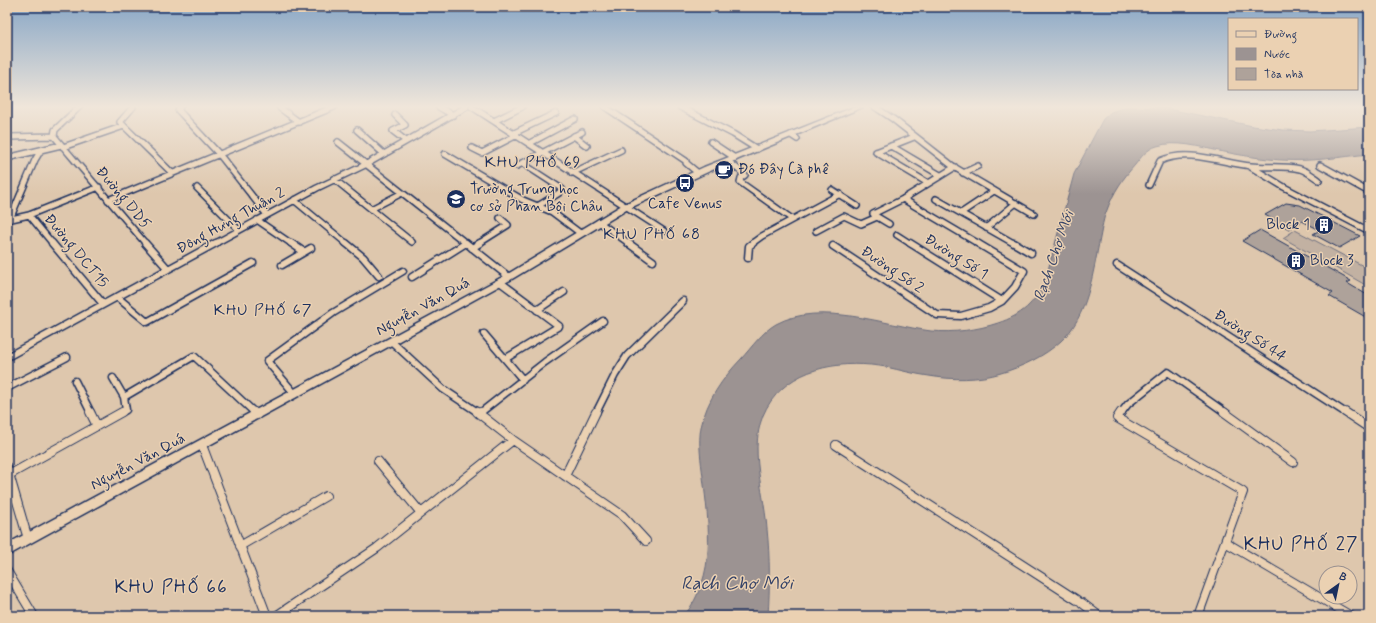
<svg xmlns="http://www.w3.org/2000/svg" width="1376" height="623" font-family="Mynerve,sans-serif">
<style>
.green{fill:#c2b1a2;stroke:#6e7080}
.water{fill:#9c9392;stroke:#686b7d}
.building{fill:#aea29a;stroke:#1b2f5e}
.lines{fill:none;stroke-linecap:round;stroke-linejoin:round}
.minor-far2-casing{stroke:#1b2f5e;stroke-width:8}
.minor-far1-casing{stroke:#1b2f5e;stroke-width:9}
.minor-casing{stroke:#1b2f5e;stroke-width:10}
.secondary-casing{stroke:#1b2f5e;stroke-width:3}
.minor-far2{stroke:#ebd1b2;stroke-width:5}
.minor-far1{stroke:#ebd1b2;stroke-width:6}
.minor{stroke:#ebd1b2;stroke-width:8}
.secondary{fill:#ebd1b2;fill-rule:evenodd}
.labels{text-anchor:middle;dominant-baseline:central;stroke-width:3;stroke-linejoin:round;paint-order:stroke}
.poi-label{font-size:15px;fill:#1b2f5e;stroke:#ebd1b2;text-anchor:start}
.street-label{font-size:15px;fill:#1b2f5e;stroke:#ebd1b2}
.neighbourhood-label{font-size:16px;letter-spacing:1px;fill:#1b2f5e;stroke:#ebd1b2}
.water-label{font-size:16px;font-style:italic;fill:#354368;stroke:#ebd1b2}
.near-neighbourhood-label{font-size:19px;letter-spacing:1px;fill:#1b2f5e;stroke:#ebd1b2}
.near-water-label{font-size:19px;font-style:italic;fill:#354368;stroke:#ebd1b2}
</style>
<rect width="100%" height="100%" fill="#dec7ad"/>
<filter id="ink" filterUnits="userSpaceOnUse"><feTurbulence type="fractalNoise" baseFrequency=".025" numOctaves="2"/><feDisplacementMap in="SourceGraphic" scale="8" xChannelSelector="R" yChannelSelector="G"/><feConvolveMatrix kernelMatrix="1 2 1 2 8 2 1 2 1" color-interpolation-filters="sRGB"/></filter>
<g filter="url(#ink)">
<path class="green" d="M1295,230l74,39v18l-86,-49z"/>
<path class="water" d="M1126,107l37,1 90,18 30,4 27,1 59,-4v27c-29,3 -58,8 -87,6 -21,-1 -42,-5 -63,-9 -19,-4 -43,-11 -62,-5 -10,3 -16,11 -22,19 -12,13 -22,28 -28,45 -4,8 -5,19 -7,28 -7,34 -12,79 -39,103 -16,15 -39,26 -60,32 -22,7 -49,7 -72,3 -15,-2 -29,-6 -43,-9 -40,-7 -89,-2 -115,34 -27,38 -7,85 -4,128 3,29 3,58 1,87h-84c33,-41 25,-91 19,-139 -2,-16 -5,-34 -2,-50 6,-27 21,-48 40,-68 11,-12 21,-27 35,-35 44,-24 108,1 155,7 23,2 46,-1 67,-8 24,-8 36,-19 47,-42l29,-107 29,-55 8,-7z"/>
<path class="building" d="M1286,203l14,2 60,31 -21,12 -26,-14 7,-4 -18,-9 -13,8 -24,-14z
M1260,230l91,51 -4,2 22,13v23l-40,-23 4,-3 -91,-52z"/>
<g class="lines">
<g class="minor-far2-casing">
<path id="minor-far2" d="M79,107l-24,23 -1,6 92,108
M133,107l-13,15 52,51
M180,107l-2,3 41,44 48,61
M439,107l14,8
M472,107l192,124
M605,107l81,54v2l12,10
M680,107l53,27 24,15
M875,107l18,12 61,48 80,47
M280,108l19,14
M395,115l10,10 -12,6 13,10
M494,121l28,-14
M357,130l27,24
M514,133l42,-20
M791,135l6,4
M574,136l13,10
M10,137l44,-1
M338,142l129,102
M711,142l24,16
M530,143l45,-24
M891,146l49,29
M63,147l61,-21
M472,148l10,5 35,-18
M876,152l52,31
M876,152l38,-15
M445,154l78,46 29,12 28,21
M7,158l54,-13
M728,161l17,14 -4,3 -1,4 52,37
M522,163l40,26 -3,4 -21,13
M1320,165l49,27
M517,166l65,-34
M1251,167l33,20 85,44
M572,173l49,-23
M963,173l15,-7
M334,179l78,63
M1149,185l11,-24c28,-13 62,2 91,5 16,2 33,-1 49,3 7,2 13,7 19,11
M197,188l42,42
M832,190l25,16
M903,199l76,45
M936,199l79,45
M108,200l226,-93
M294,200l53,44
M371,209l31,-16
M961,213l33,-22
M873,214l30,-15 52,-32
M29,215l24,29
M874,215l15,9
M10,219l25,-59 6,-10
M7,220l22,-5 70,-28
M257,220l35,24
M599,222l31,22
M986,228l30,-25
M816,231l28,-15 17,8 16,-7
M897,235l14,9
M214,244l103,-56 48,-23 101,-58
M464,244l2,-1
M478,244l30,-19 -8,-7
M751,244l11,-8 78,-42"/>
</g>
<g class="minor-far1-casing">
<path id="minor-far1" d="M52,243l51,61
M145,243l23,26
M291,243l13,9
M346,243l17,14 16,19
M466,243l43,34
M628,243l25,18
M910,243l92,58
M1014,243l17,10
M833,246l104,69 24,1 28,-8 13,-7 13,-14 9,-16 -47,-28
M472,248l8,-5
M748,258l1,-12 4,-3
M282,265l29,-17
M1117,265l229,148
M412,277l54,-34
M500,282l59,44 -54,33
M117,297l30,25 106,-59
M537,310l27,-18
M484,334l39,46
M391,341l52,48 36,24
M7,357l209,-114
M113,378l11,19
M75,381l16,32
M7,388l60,-31
M295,394l-28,-33 66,-48 70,-42
M120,413l6,-3 -2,-13 70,-41 61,57
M480,413l65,-51 58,-41
M596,413l19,-38 12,-19 56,-55
M1121,413l7,-9 40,-32 58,41"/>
</g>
<g class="minor-casing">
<path id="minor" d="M90,412l7,14
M254,412l3,3
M477,412l36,28 109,75 24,26
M1121,412l-4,6 126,74 -45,124
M1224,412l69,50
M1345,412l24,16
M479,414l2,-2
M202,445l65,171
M836,445l241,155
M378,461l43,52
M7,467l21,72
M9,475l113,-63
M565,476l31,-64
M1225,542l126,74
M240,546l86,-50
M7,571l27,45
M1082,603l17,13
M276,616l101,-68 136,-108"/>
</g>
<g class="secondary-casing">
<path id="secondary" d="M854,107h9l-153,64 -82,38 -116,70 -505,277v-12l499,-269 116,-70 82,-38z"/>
</g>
<use href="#minor-far2" class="minor-far2"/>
<use href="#minor-far1" class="minor-far1"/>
<use href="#minor" class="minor"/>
<use href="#secondary" class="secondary"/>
</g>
</g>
<linearGradient id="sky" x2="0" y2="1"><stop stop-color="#89a7c6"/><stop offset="0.55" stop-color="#f0e6da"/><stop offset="1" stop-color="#f0e6da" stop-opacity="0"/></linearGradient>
<rect width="1376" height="194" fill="url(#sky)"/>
<defs>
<g id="cafe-disc" transform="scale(1)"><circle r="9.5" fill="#1b2f5e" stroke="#ebd1b2"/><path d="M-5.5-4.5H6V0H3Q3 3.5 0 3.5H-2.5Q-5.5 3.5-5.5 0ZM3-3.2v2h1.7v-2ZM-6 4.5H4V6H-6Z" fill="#fff"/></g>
<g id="bus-disc" transform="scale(1)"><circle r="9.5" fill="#1b2f5e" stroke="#ebd1b2"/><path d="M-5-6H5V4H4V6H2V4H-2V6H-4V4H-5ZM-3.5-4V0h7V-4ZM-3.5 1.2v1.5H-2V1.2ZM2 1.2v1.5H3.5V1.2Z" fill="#fff"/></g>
<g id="school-disc" transform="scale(1)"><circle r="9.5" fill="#1b2f5e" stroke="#ebd1b2"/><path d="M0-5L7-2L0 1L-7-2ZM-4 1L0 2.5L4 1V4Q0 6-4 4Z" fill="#fff"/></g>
<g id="building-disc" transform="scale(1)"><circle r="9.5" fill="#1b2f5e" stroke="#ebd1b2"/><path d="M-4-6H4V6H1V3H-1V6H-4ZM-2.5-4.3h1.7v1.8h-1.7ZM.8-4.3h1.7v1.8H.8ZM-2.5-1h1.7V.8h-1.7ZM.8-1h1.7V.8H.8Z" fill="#fff"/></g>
</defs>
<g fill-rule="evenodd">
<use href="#cafe-disc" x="724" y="170"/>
<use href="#bus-disc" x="685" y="183"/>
<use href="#school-disc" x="456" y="199"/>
<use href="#building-disc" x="1324" y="225"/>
<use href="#building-disc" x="1296" y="261"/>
</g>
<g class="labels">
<g class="poi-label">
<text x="738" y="170">Đó Đây Cà phê</text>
<text x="470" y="190">Trường Trung học<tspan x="470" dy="17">cơ sở Phan Bội Châu</tspan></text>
<text x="685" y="204" text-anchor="middle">Cafe Venus</text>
<text x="1310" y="225" text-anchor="end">Block 1</text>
<text x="1310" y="261">Block 3</text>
</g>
<g class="street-label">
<text transform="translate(123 198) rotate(50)">Đường DD5</text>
<text transform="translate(231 221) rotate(-29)">Đông Hưng Thuận 2</text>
<text transform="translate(76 251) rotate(50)">Đường DCT15</text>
<text transform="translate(956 257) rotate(32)">Đường Số 1</text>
<text transform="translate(892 270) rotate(34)">Đường Số 2</text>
<text transform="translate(423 307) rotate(-29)">Nguyễn Văn Quá</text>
<text transform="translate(1250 336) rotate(33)">Đường Số 44</text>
<text transform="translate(138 462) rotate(-28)">Nguyễn Văn Quá</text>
</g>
<g class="neighbourhood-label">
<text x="533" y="162">KHU PHỐ 69</text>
<text x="652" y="234">KHU PHỐ 68</text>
<text x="263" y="310">KHU PHỐ 67</text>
</g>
<g class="water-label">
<text transform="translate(1054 256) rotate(-71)">Rạch Chợ Mới</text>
</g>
<g class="near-neighbourhood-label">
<text x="1301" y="544">KHU PHỐ 27</text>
<text x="171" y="587">KHU PHỐ 66</text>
</g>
<g class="near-water-label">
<text x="737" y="583">Rạch Chợ Mới</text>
</g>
</g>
<rect width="1376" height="623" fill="none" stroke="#ebd1b2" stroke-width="24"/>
<rect x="12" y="12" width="1352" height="599" fill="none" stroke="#1b2f5e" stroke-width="1.5" filter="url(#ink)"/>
<rect x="1228" y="18" width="130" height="72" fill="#ebd1b2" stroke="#989090"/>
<rect x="1236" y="31" width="20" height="6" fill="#ebd1b2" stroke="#989090"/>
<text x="1264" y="38" font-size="12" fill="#1b2f5e">Đường</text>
<rect x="1236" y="48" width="20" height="12" fill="#9c9392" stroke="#989090"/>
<text x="1264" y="58" font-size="12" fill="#1b2f5e">Nước</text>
<rect x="1236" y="68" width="20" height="12" fill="#aea29a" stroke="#989090"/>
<text x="1264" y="78" font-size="12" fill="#1b2f5e">Tòa nhà</text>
<g transform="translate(1338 585) rotate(33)"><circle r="19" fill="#ebd1b2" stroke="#989090"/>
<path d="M0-3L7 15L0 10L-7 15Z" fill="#1b2f5e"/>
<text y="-6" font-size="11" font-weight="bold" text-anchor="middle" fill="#1b2f5e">B</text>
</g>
</svg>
